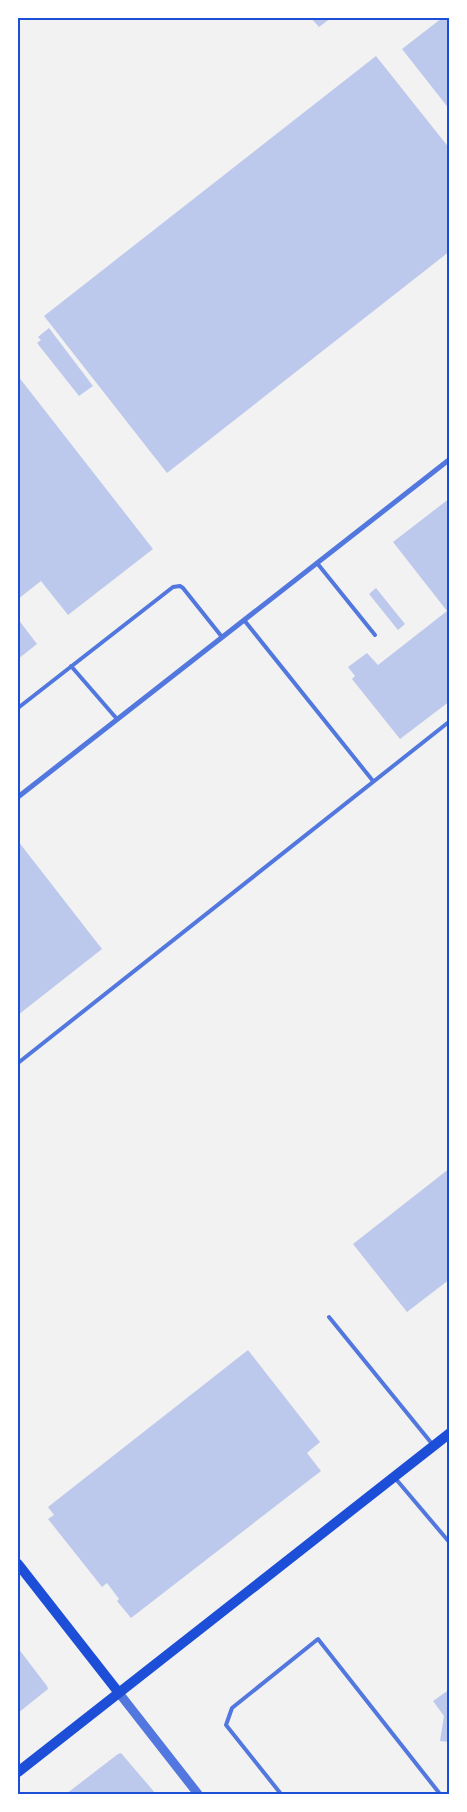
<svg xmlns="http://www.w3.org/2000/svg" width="467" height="1812" font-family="'Public Sans',sans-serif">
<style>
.building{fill:#bdc9ec}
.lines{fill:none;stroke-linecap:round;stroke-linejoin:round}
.service{stroke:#5277de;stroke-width:4}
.minor{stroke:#5277de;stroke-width:5}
.tertiary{stroke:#5277de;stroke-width:9}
.secondary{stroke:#1d4ed8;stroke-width:10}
.neatline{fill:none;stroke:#1d4ed8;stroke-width:2}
</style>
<rect width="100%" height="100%" fill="#f2f2f2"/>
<path class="building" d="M311,18h20l-12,9z
M442,18h8v92l-48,-61z
M376,56l74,93v102l-283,222 -123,-157z
M49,328l44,58 -14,10 -42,-53 4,-3 -3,-3z
M18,376l135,173 -85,66 -27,-34 -23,18z
M450,498v203l-50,38 -48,-60 3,-3 -7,-9 19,-14 11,12 69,-54 -54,-69z
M376,588l29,36 -7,6 -29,-36z
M18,619l19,25 -19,15z
M18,841l84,108 -84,66z
M450,1168v111l-43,33 -54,-68z
M248,1350l72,92 -13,11 14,18 -190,147 -14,-17 2,-2 -12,-16 -5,4 -54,-68 6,-4 -6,-8z
M18,1648l29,38 1,3 -30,24z
M450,1689v53l-10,-1 4,-25 -11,-15z
M121,1753l35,41h-90l52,-40z"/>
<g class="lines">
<path class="service" d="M317,563l58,72
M244,620l129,161
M71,666l46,53
M18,708l155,-121 7,-1 3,2 39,49
M18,1063l432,-342
M329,1317l104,128
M395,1478l55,65
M281,1794l-55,-69 6,-17 86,-69 122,155"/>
<path class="minor" d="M18,797l432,-338"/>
<path class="tertiary" d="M119,1693l79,101"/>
<path class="secondary" d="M18,1564l101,129
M18,1772l432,-339"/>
</g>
<rect width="467" height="1812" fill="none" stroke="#ffffff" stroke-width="38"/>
<rect x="19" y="19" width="429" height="1774" class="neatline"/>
</svg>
